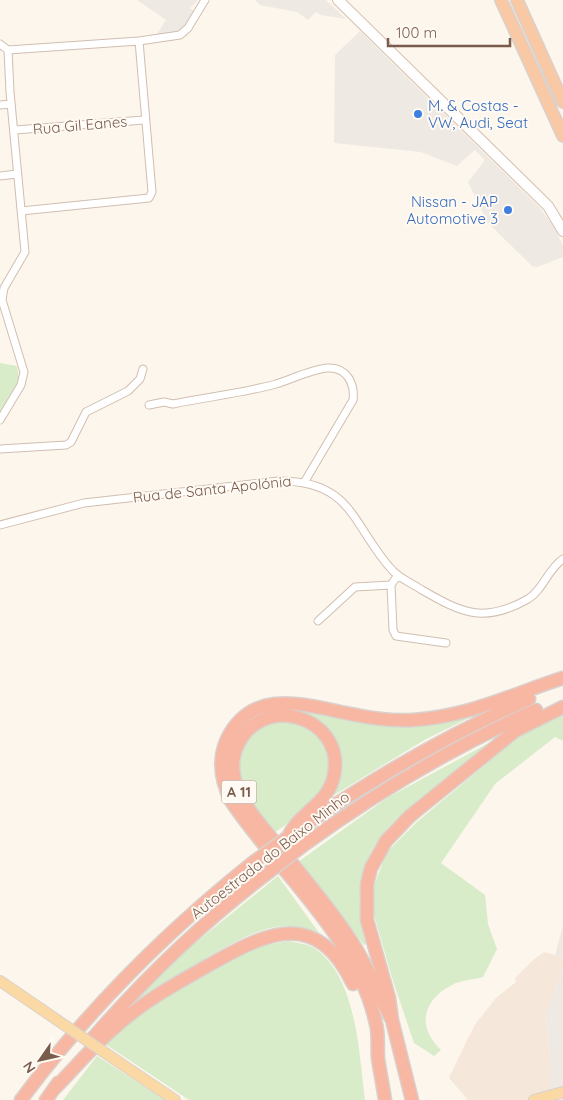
<svg xmlns="http://www.w3.org/2000/svg" width="563" height="1100" font-family="Quicksand,sans-serif">
<style>
.residential{fill:#f5e8da}
.industrial{fill:#efe9e4}
.green{fill:#d8ecc9}
.lines{fill:none;stroke-linecap:round;stroke-linejoin:round}
.minor-casing{stroke:#d1beb0;stroke-width:9}
.secondary-casing{stroke:#d6c0b0;stroke-width:12}
.primary-casing{stroke:#dad1cd;stroke-width:12}
.trunk-casing{stroke:#dad1cd;stroke-width:14}
.motorway-casing{stroke:#dad1cd;stroke-width:15}
.minor{stroke:#fff;stroke-width:7}
.secondary{stroke:#fff;stroke-width:10}
.primary{stroke:#fbd9a5;stroke-width:10}
.trunk{stroke:#f9c8a4;stroke-width:11}
.motorway{stroke:#f7b7a3;stroke-width:12}
.primary-bridge-casing{stroke:#dad1cd;stroke-width:12;stroke-linecap:butt}
.motorway-bridge-casing{stroke:#dad1cd;stroke-width:15;stroke-linecap:butt}
.primary-bridge{stroke:#fbd9a5;stroke-width:10}
.motorway-bridge{stroke:#f7b7a3;stroke-width:12}
.shop-dot{fill:#3f7fe0;stroke:#fffaf3;stroke-width:2}
.labels{text-anchor:middle;dominant-baseline:central;stroke-width:4;stroke-linejoin:round;paint-order:stroke}
.shield{fill:#fffaf3;stroke:#a28b7f;stroke-width:1}
.shield-label{font-size:14px;font-weight:bold;fill:#7a5c4d}
.shop-label{font-size:15px;fill:#366cbe;stroke:#fffaf3;text-anchor:start}
.street-label{font-size:15px;fill:#7a5c4d;stroke:#fffaf3}
</style>
<rect width="100%" height="100%" fill="#fdf6ec"/>
<path class="residential" d="M544,952l19,5v12l-17,46 5,55 -1,30h-82l-19,-22 18,-38 9,-17 20,-25 20,-16 -1,-4 17,-17z"/>
<path class="industrial" d="M137,0h61l-8,8 4,3 -11,16 -7,5 -19,2 9,-14z
M255,0h71l20,19 -25,-4 -5,-3 -8,8 -11,-8 -37,-7z
M360,31l179,176 15,20 9,19v11l-26,10 -5,-1 -44,-43 -20,-41 17,-22 -10,-10 -18,16 -36,-14 -87,-9 1,-88z
M563,925v32l-8,-2z
M563,969v131h-15l3,-30 -5,-55z"/>
<path class="green" d="M0,363l17,3 2,14 -19,31z
M292,709l29,4 150,4 -45,22 -92,56 7,-22 -3,-21 -47,-40z
M563,714v27l-8,-4 -60,47 -54,79 44,32 3,29 9,25 -14,28c-10,3 -22,3 -31,8 -29,15 -36,41 -11,65l-7,6 -20,-13 -21,-62 -19,-66 -1,-27 14,-36 30,-30 107,-90z
M277,720c9,1 23,1 30,6 21,12 30,44 16,64 -12,17 -32,31 -49,43 -18,-25 -52,-61 -28,-92 3,-4 6,-9 10,-12 6,-4 14,-6 21,-9z
M496,739c-16,13 -31,27 -47,40 -13,10 -27,18 -40,29 -47,39 -58,77 -43,136l-2,1 -66,-83 89,-64z
M278,876l44,61c-11,-5 -23,-10 -36,-11 -44,0 -112,58 -152,76l-1,-2 51,-48z
M289,941c7,2 19,3 25,7 43,28 45,106 51,152h-176l-84,-56 34,-29 42,-27 74,-41z
M97,1056l68,44h-102z"/>
<g class="lines">
<g class="minor-casing">
<path id="minor" d="M0,44l8,6
M8,50l131,-9 41,-6 8,-7 17,-28
M0,105l11,-1
M15,130l129,-10
M0,176l17,-2
M21,211l128,-13 3,-6 -13,-151
M149,405l15,-3 9,2c34,-7 70,-11 103,-20 16,-5 36,-15 52,-16 19,-1 27,16 25,32l-48,81
M0,420l21,-35 3,-13 -22,-72 2,-12 21,-36 -15,-160 -2,-42
M0,449l66,-4 5,-3 15,-30 42,-21 12,-12 3,-10
M0,525l84,-22 194,-22c76,-1 74,46 115,90 8,8 20,13 29,19 40,23 62,34 106,9 15,-9 20,-30 35,-40
M398,575l-7,10 2,45 3,6 50,7
M318,621l37,-34 36,-2"/>
</g>
<g class="secondary-casing">
<path id="secondary" d="M338,0l210,206 15,25"/>
</g>
<g class="primary-casing">
<path id="primary" d="M0,981l41,28
M120,1063l55,37
M534,1100l29,-8"/>
</g>
<g class="trunk-casing">
<path id="trunk" d="M501,0l62,136
M517,0l46,102"/>
</g>
<g class="motorway-casing">
<path id="motorway" d="M309,822c70,-47 142,-89 220,-123
M288,837c11,-25 41,-33 46,-62 12,-59 -75,-85 -98,-26 -5,12 -3,26 1,38 7,19 23,37 36,53 26,32 54,64 77,99 17,25 27,54 42,81
M301,847c74,-54 152,-100 235,-137
M93,1038c51,-59 107,-113 168,-160
M54,1089c20,-20 38,-42 59,-60 29,-27 64,-46 98,-65 58,-33 106,-55 142,20
M21,1100c66,-89 144,-167 230,-236
M46,1100l12,-17
M385,1100c-2,-14 -5,-28 -7,-42 -1,-11 1,-23 -2,-34 -19,-89 -97,-151 -145,-223 -10,-20 -13,-42 -4,-62 27,-55 84,-32 129,-24 19,4 38,6 57,5 54,-3 100,-26 150,-42
M412,1100l-20,-80 -3,-22 -22,-78v-36l4,-16 15,-27 24,-25 105,-85 48,-24"/>
</g>
<use href="#minor" class="minor"/>
<use href="#secondary" class="secondary"/>
<use href="#primary" class="primary"/>
<use href="#trunk" class="trunk"/>
<use href="#motorway" class="motorway"/>
<g class="primary-bridge-casing">
<path id="primary-bridge" d="M41,1009l79,54"/>
</g>
<g class="motorway-bridge-casing">
<path id="motorway-bridge" d="M251,864l37,-27
M261,878l40,-31"/>
</g>
<use href="#primary-bridge" class="primary-bridge"/>
<use href="#motorway-bridge" class="motorway-bridge"/>
</g>
<g class="shop-dot">
<circle cx="418" cy="114" r="5"/>
<circle cx="508" cy="210" r="5"/>
</g>
<g class="labels">
<rect class="shield" x="221.5" y="780.5" width="35" height="23" rx="4"/>
<g class="shield-label">
<text x="239" y="792">A 11</text>
</g>
<g class="shop-label">
<text x="428" y="105">M. &amp; Costas -<tspan x="428" dy="17">VW, Audi, Seat</tspan></text>
<text x="498" y="201" text-anchor="end">Nissan - JAP<tspan x="498" dy="17">Automotive 3</tspan></text>
</g>
<g class="street-label">
<text transform="translate(80 125) rotate(-5)">Rua Gil Eanes</text>
<text transform="translate(212 489) rotate(-6)">Rua de Santa Apolónia</text>
<text transform="translate(270 855) rotate(-38)">Autoestrada do Baixo Minho</text>
</g>
</g>
<g transform="translate(40 1060) rotate(236)" stroke="#fffaf3" stroke-width="4" paint-order="stroke">
<path d="M0-4L9 19L0 12L-9 19Z" fill="#7a5c4d"/>
<text y="-8" font-size="14" font-weight="bold" text-anchor="middle" fill="#7a5c4d">N</text>
</g>
<path d="M388 38v8h122v-8" fill="none" stroke="#7a5c4d" stroke-width="2.5"/>
<text x="396" y="38" font-size="15" fill="#7a5c4d" stroke="#fffaf3" stroke-width="4" paint-order="stroke">100 m</text>
</svg>
